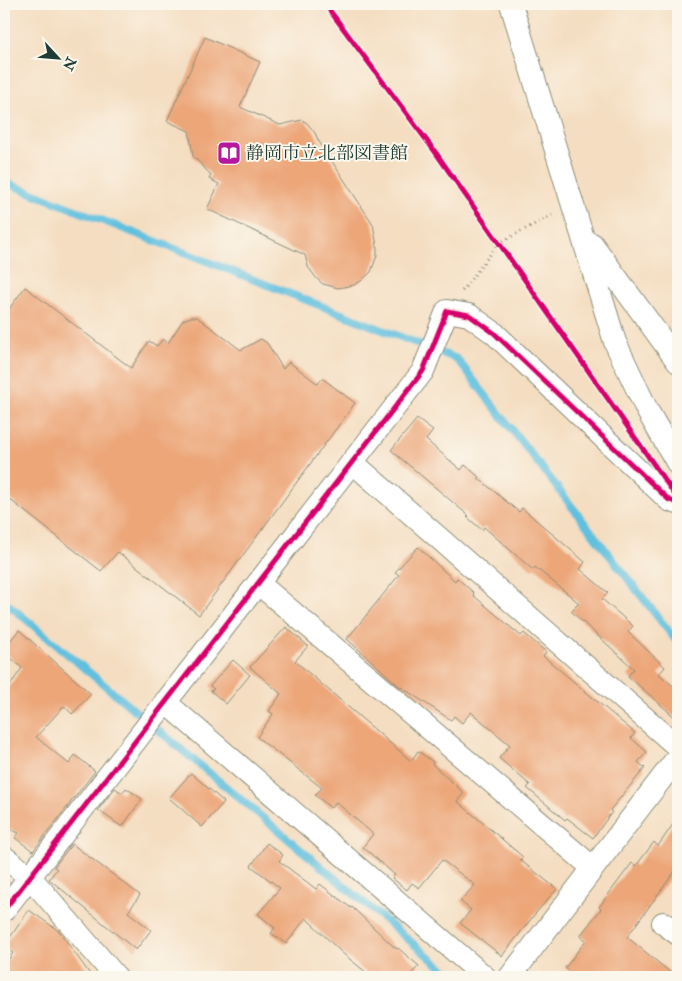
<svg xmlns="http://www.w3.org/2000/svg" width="682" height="981" font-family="'IM FELL Double Pica','Noto Serif JP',serif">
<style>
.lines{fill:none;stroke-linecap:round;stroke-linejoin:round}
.stream{stroke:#60c0de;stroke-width:8}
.building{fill:#eca678}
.street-casing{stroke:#8a8d7a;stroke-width:24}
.path{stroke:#8a8d7a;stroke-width:3;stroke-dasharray:1 4;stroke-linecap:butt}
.street{stroke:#fff;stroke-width:22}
.cycleway-casing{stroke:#fbf7ec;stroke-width:8}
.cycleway{stroke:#d6006c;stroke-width:5}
.labels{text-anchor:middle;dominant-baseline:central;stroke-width:4;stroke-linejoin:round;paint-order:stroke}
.poi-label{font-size:18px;fill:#1f3d34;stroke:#fbf7ec;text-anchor:start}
</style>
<rect width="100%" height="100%" fill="#fbf7ec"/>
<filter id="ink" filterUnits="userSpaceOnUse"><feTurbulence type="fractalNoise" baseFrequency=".02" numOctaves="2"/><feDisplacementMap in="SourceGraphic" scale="10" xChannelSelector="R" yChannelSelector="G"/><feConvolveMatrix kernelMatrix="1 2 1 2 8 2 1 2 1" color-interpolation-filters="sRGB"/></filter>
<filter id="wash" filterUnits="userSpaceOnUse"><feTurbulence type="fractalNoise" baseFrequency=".0096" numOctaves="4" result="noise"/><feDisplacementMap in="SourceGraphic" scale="20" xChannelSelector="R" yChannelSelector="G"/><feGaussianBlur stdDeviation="1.12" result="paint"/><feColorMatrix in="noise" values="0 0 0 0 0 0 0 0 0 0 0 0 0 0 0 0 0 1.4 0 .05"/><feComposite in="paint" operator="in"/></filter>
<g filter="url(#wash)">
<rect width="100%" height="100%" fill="#f4ddc0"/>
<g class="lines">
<path class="stream" d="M4,182l453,177 221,284
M4,601c149,126 299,251 449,376"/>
</g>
<g id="blocks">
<path class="building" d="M205,37l55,25 -20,45 40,18 22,-5 5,3 8,10 3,7 55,84 4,22v9l-6,17 -10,9 -7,4 -16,3 -15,-4 -6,-5 -9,-12 -3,-12 -98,-46 12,-25 -10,-5 2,-4 -18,-19 -4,-25 -22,-10z
M25,287l106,81 18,-27 8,5 6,-7 5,4 15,-23 8,-3h6l44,33 20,-11 6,4 16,26 6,-7 29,22 4,-6 33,25 -156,212 -81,-63 -17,19 -97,-76v-179z
M417,419l16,12 -7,9 35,30 4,-5 14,12 -1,1 41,34 3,-4 63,54 -5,7 28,24 -6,6 31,27 -5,6 37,35 -6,7 19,16v30l-50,-44 6,-7 -63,-58 8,-8 -44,-36 -2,3 -49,-43 -2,3 -15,-13 2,-1 -78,-66z
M418,547l37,34 2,-3 17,15 -1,2 48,41 3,-3 22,19 -3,4 92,77 -4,5 16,14 -9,10 7,6 -35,42 2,2 -19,26 -26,-20 -2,2 -38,-32 3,-3 -31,-27 11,-13 -39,-33 -9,11 -8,-7 -3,4 -53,-35 -51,-46 52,-64 -4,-3z
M286,627l22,19 -13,15 116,100 7,-10 15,11 -1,2 32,29 -7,8 66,56 -3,3 37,29 -22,25 -33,42 -42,-33 11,-13 -11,-9 15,-16 -33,-25 -23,28 -7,-5 -5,7 -15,-12 3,-3 -32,-28 10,-13 -37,-32 -5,6 -16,-13 7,-7 -65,-51 16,-23 -4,-3 12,-17 -31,-27z
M19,630l72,64 -19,20 -8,-8 -28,31 33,27 6,-9 20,16 -62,80 -18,-13 4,-5 -15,-6v-133l18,-26 -18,-16v-4z
M233,660l17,15 -24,29 -15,-13 3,-2 -4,-3z
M191,773l33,29 -22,25 -33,-29z
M115,788l7,5 4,-5 16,11 -20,28 -24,-17z
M678,817v50l-51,70 49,40h-99l-12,-9 21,-28 -6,-4 21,-27 -2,-2 33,-44 4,3 18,-24 4,4z
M267,843l16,12 -4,6 37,28 4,-5 31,24 1,-1 41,39 4,3 1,-1 21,18 -11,11h-36l-31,-25 -35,-34 -20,26 -15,-11 4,-5 -17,-14 22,-26 -29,-22z
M72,844l68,51 -12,17 23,18 -15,20 -87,-71 8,-10 -3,-2z
M29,910l30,21 33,46h-88v-11l9,-13 -9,-7z"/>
</g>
</g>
<g filter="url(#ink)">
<use href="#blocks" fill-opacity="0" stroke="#8a8d7a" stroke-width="1"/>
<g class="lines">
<g class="street-casing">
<path id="street" d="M511,4l104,338 32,68 31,54
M592,244l86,118
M352,462l326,285
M258,583l335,285
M165,702l320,275
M4,857l26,20 86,100
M4,910l419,-539 24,-60 22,4 25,18 175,167 9,3
M663,923l15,11
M510,977l168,-220"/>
</g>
<path class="path" d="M462,291l37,-48 53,-28"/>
<use href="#street" class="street"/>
<g class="cycleway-casing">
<path id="cycleway" d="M325,4l111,149 242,346
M4,910l419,-539 24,-60 22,4 25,18 175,167 9,3"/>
</g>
<use href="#cycleway" class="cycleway"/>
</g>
</g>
<defs>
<g id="library-square" transform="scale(1.25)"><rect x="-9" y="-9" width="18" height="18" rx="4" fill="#b5179e" stroke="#fbf7ec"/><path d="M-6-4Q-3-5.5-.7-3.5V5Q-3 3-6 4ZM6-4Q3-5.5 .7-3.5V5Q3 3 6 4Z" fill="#fff"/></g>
</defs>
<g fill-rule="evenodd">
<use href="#library-square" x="229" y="153"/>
</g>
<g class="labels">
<g class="poi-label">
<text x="246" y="153">静岡市立北部図書館</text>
</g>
</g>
<rect width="682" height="981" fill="none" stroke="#fbf7ec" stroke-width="20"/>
<g transform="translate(58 58) rotate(116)" stroke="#fbf7ec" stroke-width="4" paint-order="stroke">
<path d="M0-4L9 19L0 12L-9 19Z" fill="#1f3d34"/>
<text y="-8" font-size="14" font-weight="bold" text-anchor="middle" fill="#1f3d34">N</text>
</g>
</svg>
